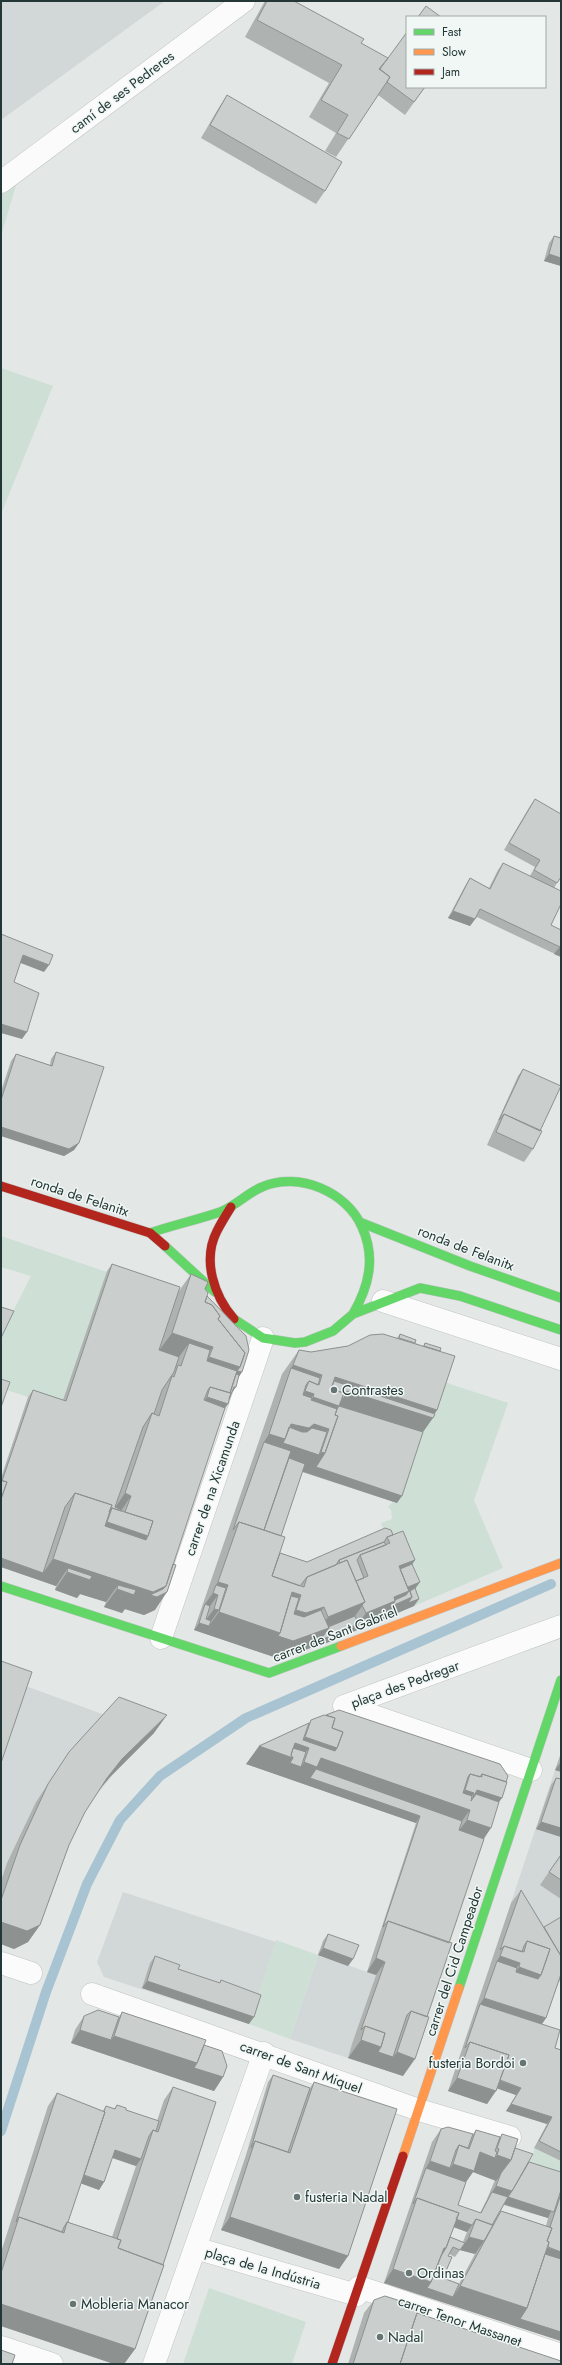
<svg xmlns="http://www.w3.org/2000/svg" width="562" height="2365" font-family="Jost,sans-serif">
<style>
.built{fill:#d1d8d7}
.green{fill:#cedfd6}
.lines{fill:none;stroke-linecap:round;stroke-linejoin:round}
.stream{stroke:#a8c3d1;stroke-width:10}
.street-casing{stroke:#c0c4c3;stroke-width:23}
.fast-casing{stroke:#bfc5c4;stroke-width:10}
.slow-casing{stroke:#bfc5c4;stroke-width:10}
.jam-casing{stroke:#bfc5c4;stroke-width:10}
.street{stroke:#fbfbfb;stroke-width:22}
.fast{stroke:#63d668;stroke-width:9}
.slow{stroke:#ff974d;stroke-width:9}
.jam{stroke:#b3261e;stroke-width:9}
.wall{fill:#aeb2b1;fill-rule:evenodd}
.shaded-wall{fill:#8d9190;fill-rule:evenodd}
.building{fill:#cacfce;stroke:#8d9190}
.poi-dot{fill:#667574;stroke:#f1f7f5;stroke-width:1.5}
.labels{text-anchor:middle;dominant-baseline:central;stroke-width:3;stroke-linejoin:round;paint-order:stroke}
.street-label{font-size:14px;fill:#233836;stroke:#f1f7f5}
.poi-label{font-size:14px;fill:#233836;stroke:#f1f7f5;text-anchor:start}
</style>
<rect width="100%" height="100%" fill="#e3e7e6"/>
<path class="built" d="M1,1h164l-164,119z
M23,1685l131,48 -29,27 -40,49 -46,99 -11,34 -14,7 -13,-5v-195z
M555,1770l6,2v212l-50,-81z
M123,1892l153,50 -27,82 -145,-47 -7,-15z
M318,1955l58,20 -28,83 -58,-19z"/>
<path class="green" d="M18,178l-17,58v-45z
M1,368l52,18 -52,128z
M1,1236l106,36 -46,136 -60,-20v-53l30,-59 -30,-9z
M438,1380l70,23 -34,97 29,68 -89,38 -33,-83 11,-4 -1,-9 -3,-3 5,-5 4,1z
M276,1940l42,15 -28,84 -41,-15z
M534,2148l27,13v20l-34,-18 6,-6z
M209,2288l97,34 -14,42h-109z"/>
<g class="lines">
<path class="stream" d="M1,2131l45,-139 41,-108 33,-64 40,-44 86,-58 305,-134"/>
<g class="street-casing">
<path id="street" d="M1,182l243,-181
M383,1301l178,58
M161,1638l102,-300
M531,1770l-187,-64 217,-80
M1,1963l30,10
M92,1994l327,116 91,27
M195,2248l162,47
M359,2287l202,68
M1,2347l51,17
M154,2364l110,-311"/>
</g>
<g class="fast-casing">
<path id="fast" d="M362,1223l108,43 91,32
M150,1233c23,-8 47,-13 70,-21 16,-6 27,-19 42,-25 37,-16 85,5 100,40 14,31 7,59 -9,87
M165,1246l50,46
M234,1319l29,19 32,5 10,-1 28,-11 20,-17 67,-26 40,8 101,34
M1,1586l268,87 72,-27
M459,1988l102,-308"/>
</g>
<g class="slow-casing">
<path id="slow" d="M341,1646l220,-83
M403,2156l56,-168"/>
</g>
<g class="jam-casing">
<path id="jam" d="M1,1186l149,47 15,13
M231,1207c-5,8 -10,16 -14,24 -15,29 -3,65 17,88
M332,2364l71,-208"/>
</g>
<use href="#street" class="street"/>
<use href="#fast" class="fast"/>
<use href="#slow" class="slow"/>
<use href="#jam" class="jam"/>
</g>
<path class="wall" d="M265,1h29l67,42 46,44h18l-20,28 -27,-20 -42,62 -11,-6 11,-18 -27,-16 20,-34 -84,-46 16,-29z
M227,95l98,96 -9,13 -115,-66 17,-29z
M554,236l7,2v28l-17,-5 5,-18z
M535,799l22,84 -3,5 -3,37 10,5v27l-7,-3h1l-78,-37 -7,9 -22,-8 17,-32 5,-8 19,10 9,-18 5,-7 27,13 5,-9 -31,-17 26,-44z
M56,1052l23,91 -5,7 -10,6 -63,-20v-45l10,-30 5,-7 34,11 1,-6z
M523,1069l17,62 -7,18 -9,13 -37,-17 31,-69z
M112,1264l67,27 12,-17 14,15 2,7 35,76 -4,6 -9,22 -4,8 -70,202 -11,5 -19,-6 -3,4 -18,-6 2,-5 -26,-8 -3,4 -22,-8 1,-4 -55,-19v-89l27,-81 5,-7 30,10 44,-129z
M400,1334l15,9 8,3 2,-3 15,8 -3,59 -14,22 -26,71 -95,-31 -21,64 -1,17 27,9 86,-27 22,25 -3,4 3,24 -1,18 -97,41 -1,-1 -36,13 -86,-29 88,-256 17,-24 12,2 86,-14z
M311,1720l189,44 -1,38 -15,37 -81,237 -55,-18 4,-14 24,-69 -9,-3 49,-149 -170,-59 63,-41z
M154,1733l-44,44 -11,13 -14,22 -16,33 -29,80 -12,17 -14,7 -13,-5v-63l6,-18 29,-61 33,-50z
M561,1753v19l-6,-2z
M556,1778l5,59 -25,-8 15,-44z
M561,1854v45l-21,-14z
M521,1890l23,37 17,-10v66l-2,-3 -13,38 -4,6 13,24 6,2v111l-27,-13 13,-24 -41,-13 10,-16 -19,-7 -10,16 -39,-13 63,-188z
M328,1934l25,25 -5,7 -30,-11 5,-14z
M155,1956l23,13 41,14 2,-3 28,44 -107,-36 8,-25z
M122,2012l82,33 19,32 -9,14 -143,-48 4,-13 9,-14 35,1z
M273,2075l37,13 4,-6 34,174 -9,13 -118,-39 25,-75 22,-73z
M173,2087l-38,262 -11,15h-10l-113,-38v-74l47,-146 9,-13 46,18 3,-5 8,3 3,-4 9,5 31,11 7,-21zM112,2158l24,8 -24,71 -44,-15 13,-39 18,7 5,-8z
M441,2129l32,5 3,-4 24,7 2,-3 27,28 32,10v169l-113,-37 -64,-21 48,-141zM473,2172l22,8 -8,19 -7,14 -22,-8 8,-23zM504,2205l44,13 -2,8 -45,-15 -7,11zM454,2227l13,5 -4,10 -13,-5zM460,2250l15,4 1,-2 -17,32 -16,-6 5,-22 1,-2 6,3z
M374,2300l43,13 144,51h-213l16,-51z"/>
<path class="shaded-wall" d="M549,254l12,4v8l-17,-5z
M453,911l22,8 -5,7 -22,-8z
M561,945v12l-7,-3z
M23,955l26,10 -5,7 -26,-10z
M1,1024l26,8 -5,7 -21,-6z
M1,1127l78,16 -5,7 -10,6 -63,-20z
M172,1333l41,14 -17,24 -7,-28 -15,21 -20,-7z
M209,1357l31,10 -18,25 -30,-10z
M293,1365l29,10 -8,12v7l-17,25 -9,-3 17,-25 4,-10 -18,-13z
M237,1371l5,1 -11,16z
M335,1377l102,33 -5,8h1l-15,21 -89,-10 -14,21 4,5 -12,18 -37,-12 13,-18 -13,18 -6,-19 5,-8 27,-13 17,-24z
M234,1387h2l-8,11 -1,5 1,1 -17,24 -22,-7 18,-24z
M321,1452l4,1 77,43 -5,7 -90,-30z
M125,1493l6,3 -14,21 -7,-2z
M107,1522l41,14 -17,25 -41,-14z
M1,1558l42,15 10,-14 113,27 1,6 -12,18 -11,5 -19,-6 -3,4 -18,-6 13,-18 1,-4 -12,17 -26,-8 -3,4 -22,-8 12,-18 1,-4 -12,18 -55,-19z
M415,1560l-12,18 -4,-12z
M218,1582l10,3 -13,19 3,-9 -13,18v-9l8,-11 3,-8z
M420,1582l-10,14 2,1 7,2 -5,7 -97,41 4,-7 37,-16 8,-11 28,-16 14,-10z
M292,1592l9,3 -15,21z
M365,1602l-15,21 -24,9 -10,14 -36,13 -15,-5 13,-18 40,-5 10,-14z
M324,1607l-15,21 -28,3 15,-21z
M214,1609l5,1 -11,16h1l10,-14 61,21 -15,21 -71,-24 5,-7 4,1z
M167,1715l-13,18 -44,44 -16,19 13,-18 15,-19z
M305,1737l32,11 118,57 10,-15 4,-12 33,20 -15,21 -17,-9 -13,18 -37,-12 -4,7 -170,-59 13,-18 36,-3 5,1zM309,1748l-5,14 -3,5 -2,-6zM474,1793l-1,5 -7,11 -2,-1z
M561,1762v10l-6,-2z
M467,1820l24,8 -12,18 -25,-9z
M541,1822l20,6v9l-25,-8z
M1,1922l39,3 -12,17 -14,7 -13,-5z
M323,1948l30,11 -5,7 -30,-11z
M500,1956l20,7 -12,18 -11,-20z
M376,1958l9,4 -9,13 -9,-3z
M519,1967l22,8 -13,17 -21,-7z
M147,1981l107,36 -5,7 -107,-36z
M484,1998l62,20 -9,13 -57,-27z
M80,2030l31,10 3,-4 83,27 26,14 -9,14 -143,-48z
M361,2040l20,7 12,10 4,-5 18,7 -12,17 -55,-18z
M457,2078l39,13 -9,13 -39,-13z
M498,2080l23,8 -5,7 -23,-8z
M511,2104l41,13 -5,7 -41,-13z
M115,2150l26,9 -5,7 -26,-9z
M480,2152l15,6 -12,18 -10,-4 -12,17 -21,-7 13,-18z
M497,2155l14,5 -15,21 -13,-5z
M430,2161l20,7 -10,14 -14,-14z
M82,2175l22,7 -5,8 -22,-8z
M496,2186l16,5 -9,13 -11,-12z
M508,2197l43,14 -3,7 -45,-14z
M415,2205l57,20 -5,7 -55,-20z
M230,2217l118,39 -9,13 -118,-39z
M469,2237l15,4 -9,13 -15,-4z
M543,2246l18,6v16l-22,-7z
M444,2248h2l-9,14z
M393,2269l38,13 22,15 7,-11 67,22 34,24v9l-113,-37 -64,-21z
M1,2304l134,45 -11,15h-10l-113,-38z"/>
<path class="building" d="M267,1h27l70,38 -3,4 27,15 -9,11 11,8 -41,62 -12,-6 11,-18 -27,-15 21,-35 -85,-45z
M426,6l15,11h-23z
M407,32v55h18l-11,15 -27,-20 3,-5 -10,-8z
M227,95l115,67 -17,29 -115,-66z
M554,236l7,2v20l-12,-4z
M535,799l26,15v63l-4,6 -23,-13 6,-10 -31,-17z
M503,863l58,28v13l-10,21 10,5v14l-1,3 -80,-38 -5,10 -22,-8 17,-33 20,11z
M1,934l52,21 -4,10 -26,-10 -9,27 25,11 -12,39 -26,-8z
M56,1052l48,15 -25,76 -10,6 -68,-22v-27l15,-46 36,12z
M523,1069l38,17 -21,45 -36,-17 -5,6z
M504,1114l38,17 -9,18 -37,-17z
M112,1264l68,23 -21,63 20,7 -5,15 -12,18 -8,24 -2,-1 -9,14 -28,80 6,3v1l-9,-3 -3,4 3,-7 -37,-12 -10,14 -22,66 -42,-15v-59l6,-17 -5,-1 31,-91 33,11z
M191,1274l17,8 -3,7 3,4 -3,9 7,3 8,11 -2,3 27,34 -5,14 -31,-10 4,-10 -41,-14z
M207,1296l39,40 3,14 -7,22 -5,-1 3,-4 5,-14 -27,-34 2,-3 -8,-11 -7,-3z
M1,1307l13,4 -13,27z
M383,1334l72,22 -18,54 -102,-33 -4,12 13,4 -5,13 -26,-9 1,-3 -9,-3 4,-10 10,4 3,-10 -29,-10 6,-15 12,2 37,-6 22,-11z
M400,1334l16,6 -1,3 -16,-5z
M189,1343l21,7 -3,11 30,10 -7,22 -20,-6 -2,3 -4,10 21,8 -59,178 -13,6 -100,-33 22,-66 37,12 -7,21 41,14 2,-4 5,-15 -28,-9 6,-16 -6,-3 27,-80 7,3 13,-40 2,1 4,-12 3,1z
M425,1343l16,5 -1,3 -16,-5z
M291,1368l29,10 -2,7 -9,-4 -3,4 -3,10 9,3 -1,2 26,9 -2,6 3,1 -13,37 -4,-1 8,-23 -15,-5 -5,4 -18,-4 -6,15 -16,-5z
M236,1374l3,1 -3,12h-2l-5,12 2,-6h-1z
M1,1379l9,3 -9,25z
M334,1381l101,33 -2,4 -86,-27 -3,7h-2l2,-5 -13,-4z
M210,1387l21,6 -3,11 -21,-7z
M339,1406l84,26 -21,64 -86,-29 9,-14 13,-37 -3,-1 2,-6z
M289,1427l13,5h5l5,-4 15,4 -8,23 -36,-12 2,-4z
M264,1442l27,9 -27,79 -25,-8 -6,8z
M289,1458l16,6 -24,72 -17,-6z
M1,1480l6,2 -6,17z
M112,1508l41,13 -5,15 -41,-14z
M239,1522l46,15 -13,39 32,11 3,-10 40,-17 18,42 -37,15 -4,-10 -18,6 -10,-3 5,-15 -9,-3 -12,41 -61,-21 9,-27 -10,-3z
M385,1528l6,2 2,5 -6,2 -3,5 -45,18 -3,5 -29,12 -7,9 -28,-10 8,-23 27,9z
M403,1531l12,29 -16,6 10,25 -15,6 1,4 -29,12 -4,-8 3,-3 -9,-21 12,-5 -8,-21 30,-12 -3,-6z
M384,1542l2,3 -26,10 -3,5 7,18 -8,3 -9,-21 -7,3 -1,-3z
M173,1564l3,1 -9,27 -10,5 -7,-2 13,-6 3,-3z
M412,1564l8,18 -12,5 4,10 -20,9 3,-5v-1l11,-5 3,-4 -9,-22z
M68,1568l24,8 -2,4 -23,-8z
M118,1585l18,5 -2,5 -17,-6z
M216,1585l10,3 -7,22 -5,-1 4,-14 -5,-2z
M415,1588l4,11 -11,4 4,-6 -2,-6z
M291,1596l8,2 -5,16 10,3 17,-7 8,18 -36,13 -15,-5 2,-3z
M205,1604l5,2 -4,13 5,2 -2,5 -10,-3z
M355,1616l3,8 -37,16v-1l8,-11 -1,-1z
M1,1661l31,11 -31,91z
M119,1697l48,18 -45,44 -15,19 -22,34 -16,33 -29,80 -13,6 -26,-9v-22l19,-55 28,-61 21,-32z
M339,1710l161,54 8,12 -2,6 -24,-8 -2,3 -10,-3 -2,3 -5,16 9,3 -1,5 5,-7 23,8 -8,26 -24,-8 3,-10 -149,-52 -4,9 -13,-5 5,-14 -14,-5 -4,12 2,3 -34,-12 50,-23 -6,17 32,11 2,-3 6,-16 -11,-4 3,-10 -9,-3z
M324,1715l11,3 -3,10 11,4 -6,16 -32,-11 6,-17z
M293,1748l13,4 -5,15 -11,-4 3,-5 -2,-3z
M316,1769l146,52 -3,9 25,9 -35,104 -61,-22 -5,6 37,-111 -110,-38z
M470,1774l12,3v-3l25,8 -5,16 -25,-8 -4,8 1,-5 -9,-3z
M556,1778l5,1v49l-20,-6z
M561,1855v25l-12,-8z
M521,1890l40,66v18l-15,44 -62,-20 13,-37 20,7 -1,4 22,7 3,-4 9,-26 -23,-8 -3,5 -2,6 -18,-6 -4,4z
M561,1917v39l-17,-29z
M388,1921l64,22 -25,74 -16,-6 -4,4 -14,42 -15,-5 3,-5 4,-14 -20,-7 -4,4 24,-68 -9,-4z
M328,1934l31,11 -6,14 -30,-11z
M527,1941l23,8 -9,26 -22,-8 1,-4 -20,-7 4,-10 20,6z
M155,1956l25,9 -2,4 42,14 1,-3 40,15 -7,22 -107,-36z
M480,2004l80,26 -5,18 6,2v102l-22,-11 13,-24 -41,-13 10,-16 -21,-8 9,-25 -39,-13 -5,6z
M98,2010l21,7 -8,23 -31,-10 4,-14z
M411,2011l18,6 -14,42 -18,-7z
M122,2012l84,28 -9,23 -83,-27z
M365,2026l20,7 -4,14 -20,-7z
M470,2042l39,13 -13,36 -39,-13z
M204,2045l18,6 5,15 -4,11 -29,-9 3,-5z
M273,2075l37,13 -22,64 -33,-11 -4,7z
M314,2082l83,27 -49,147 -118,-39 25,-76 35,12z
M173,2087l43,15 -53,163 -45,-17 3,-8 -4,-1 36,-109 5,2z
M57,2093l48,19 -37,110h-1l-3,5 -2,5 -43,-15 -3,5z
M117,2105l9,3v2l33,11 -3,10 -3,-1 -4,6 -8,23 -26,-9 -11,32 -20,-7 21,-63 -1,-1 2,-5 9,3z
M448,2127l25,7 -5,14 -9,-3 -3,5 -6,18 -20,-7 11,-32z
M476,2130l24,7 -5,14 2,1 -2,6 -15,-6 -6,19 -21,-7 6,-19 10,4z
M502,2134l16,5 -7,21 -14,-5 2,-6 -2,-1z
M515,2148l18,6 -21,37 -16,-5 5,-13 10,-13z
M529,2162l32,10v18l-7,22 -46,-15 4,-6z
M426,2168l40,14 -8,23 23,8 11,-21 16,5 -16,28 -16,-6 -4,6 -16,-6 3,-6 -42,-15 -4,6z
M561,2194v58l-13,-5 1,-5 -2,-1 5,-13 -2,-1z
M417,2198l42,15 -13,35h-2l-13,34 -38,-13z
M501,2211l51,17 -5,13 2,1 -22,66 -67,-22z
M19,2217l45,16 3,-11 54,18 -3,8 46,17 -29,84 -134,-45v-31z
M476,2219l17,6 -9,16 -15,-4z
M450,2237l15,6 -5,7 -7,-3 -5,9 4,1 -9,21 16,6 -6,13 -26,-9 4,-6 10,-26 5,-8z
M545,2254l16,5v73l-41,-13 7,-11z
M385,2296l34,11 -19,57h-47l21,-64z
M417,2313l144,48v3h-161z
M1,2350l14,5 -3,9h-11z"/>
<g class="poi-dot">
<circle cx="334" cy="1390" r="4"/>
<circle cx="523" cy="2063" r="4"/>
<circle cx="297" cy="2197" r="4"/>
<circle cx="409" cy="2273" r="4"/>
<circle cx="73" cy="2304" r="4"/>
<circle cx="380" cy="2337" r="4"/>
</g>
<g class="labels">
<g class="street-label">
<text transform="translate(122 92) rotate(-37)">camí de ses Pedreres</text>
<text transform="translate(80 1196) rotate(18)">ronda de Felanitx</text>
<text transform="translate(466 1248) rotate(21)">ronda de Felanitx</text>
<text transform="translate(212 1488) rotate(-71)">carrer de na Xicamunda</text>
<text transform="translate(335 1634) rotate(-21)">carrer de Sant Gabriel</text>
<text transform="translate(405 1684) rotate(-20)">plaça des Pedregar</text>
<text transform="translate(454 1961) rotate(-72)">carrer del Cid Campeador</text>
<text transform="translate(301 2067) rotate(20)">carrer de Sant Miquel</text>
<text transform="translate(263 2268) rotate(16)">plaça de la Indústria</text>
<text transform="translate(460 2321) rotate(19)">carrer Tenor Massanet</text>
</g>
<g class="poi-label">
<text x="342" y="1390">Contrastes</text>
<text x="515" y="2063" text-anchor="end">fusteria Bordoi</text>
<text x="305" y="2197">fusteria Nadal</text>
<text x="417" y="2273">Ordinas</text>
<text x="81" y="2304">Mobleria Manacor</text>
<text x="388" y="2337">Nadal</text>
</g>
</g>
<rect width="562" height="2365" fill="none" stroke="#233836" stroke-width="4"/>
<rect x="406" y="16" width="140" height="72" fill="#f1f7f5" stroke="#9faba9"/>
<rect x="414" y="29" width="20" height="6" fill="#63d668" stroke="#9faba9"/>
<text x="442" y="36" font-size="12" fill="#233836">Fast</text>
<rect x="414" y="49" width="20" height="6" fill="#ff974d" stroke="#9faba9"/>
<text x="442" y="56" font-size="12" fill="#233836">Slow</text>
<rect x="414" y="69" width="20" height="6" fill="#b3261e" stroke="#9faba9"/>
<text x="442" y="76" font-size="12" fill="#233836">Jam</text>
</svg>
